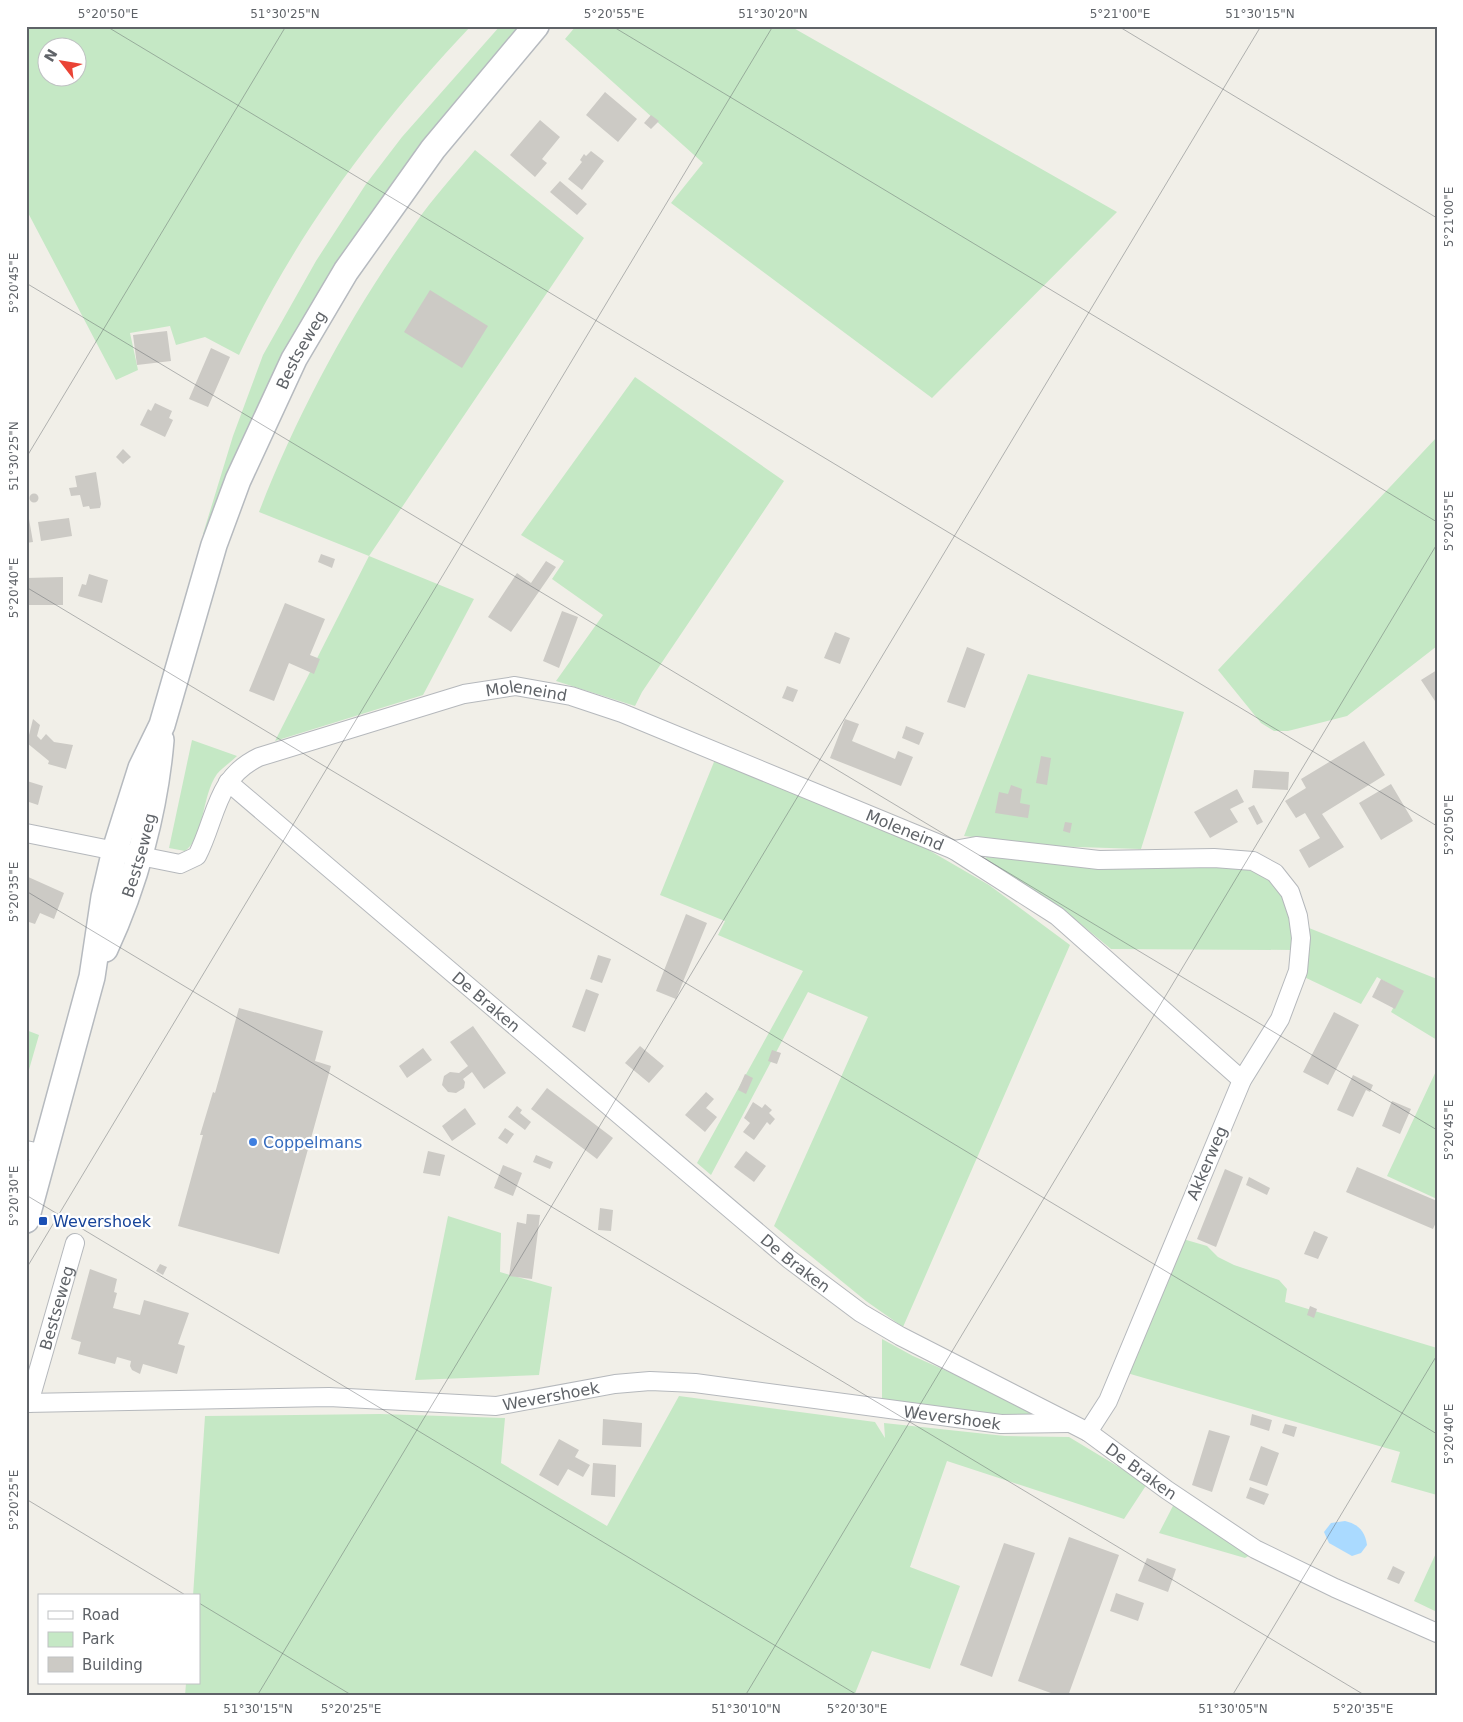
<svg xmlns="http://www.w3.org/2000/svg" width="1463" height="1722" font-family="'DejaVu Sans',sans-serif">
<style>
.green{fill:#c5e8c5;fill-rule:evenodd}
.water{fill:#aadaff}
.building{fill:#cccac5}
.lines{fill:none;stroke-linecap:round;stroke-linejoin:round}
.minor-casing{stroke:#b5b8bc;stroke-width:20}
.secondary-casing{stroke:#b6babf;stroke-width:28}
.minor{stroke:#fff;stroke-width:18}
.secondary{stroke:#fff;stroke-width:25}
.ticks{fill:none;stroke:#5f6368;stroke-width:1;stroke-opacity:0.45}
.shop-dot{fill:#3f7fe0;stroke:#fff;stroke-width:2}
.transit-dot{fill:#1a4fb4;stroke:#fff;stroke-width:2}
.labels{text-anchor:middle;dominant-baseline:central;stroke-width:4.5;stroke-linejoin:round;paint-order:stroke}
.street-label{font-size:16px;fill:#5f6368;stroke:#fff}
.shop-label{font-size:16px;fill:#366cbe;stroke:#fff;text-anchor:start}
.transit-label{font-size:16px;fill:#164399;stroke:#fff;text-anchor:start}
.neatline{fill:none;stroke:#5f6368;stroke-width:2}
.ticks-label{font-size:12px;text-anchor:middle;fill:#5f6368}
</style>
<rect width="100%" height="100%" fill="#f1efe8"/>
<path class="green" d="M26,26h445c-94,99 -174,206 -232,329l-34,-18 -29,8 -6,-19 -40,7 8,37 -22,10 -90,-171zM48,48h30v30h-30z
M500,26h26l-99,116 -217,395 -7,-3 30,-98 30,-81 53,-94 50,-77 36,-47z
M576,26h214l327,186 -185,186 -261,-195 32,-40 -138,-124z
M475,150l109,88 -215,318 105,43 -51,96 -148,46 94,-185 -110,-44c39,-101 93,-200 156,-288 18,-26 40,-50 60,-74z
M635,377l149,104 -142,211 -7,14 -79,-25 47,-66 -51,-36 12,-18 -43,-26z
M1437,437v209l-90,70 -59,15h-14l-13,-8 -43,-53z
M1028,674l156,38 -43,137 -95,-3 -82,-10z
M192,740l45,16c-6,6 -15,12 -20,18 -16,23 -12,63 -32,77l-16,-3z
M716,757l204,88 69,40 81,60 -167,382 -37,-26 -92,-75 94,-209 -60,-25 -97,183 -14,-12 106,-192 -85,-36 7,-14 -65,-26z
M987,857c48,4 96,8 144,10 34,2 108,-8 135,10 23,16 26,47 27,73l-182,-1 -34,-28 -92,-63z
M1309,928l128,51v61l-46,-28 11,-21 -25,-14 -16,27 -59,-28z
M26,1030l13,5 -13,45z
M1437,1069v130l-50,-23z
M448,1216l53,17 -1,39 52,15 -13,88 -124,5z
M1183,1239l24,7 11,11 16,8 45,15 8,9 -2,13 152,46v147l-46,-13 9,-30 -273,-79z
M882,1339l31,17 113,50 15,9 -37,1 -122,-16z
M679,1396l196,26 10,16 -1,-15 121,13 64,1 78,47 -23,35 -177,-58 -37,106 50,19 -30,83 -58,-18 -18,45h-669l1,-13h13v-87h-6l12,-180 175,-2 125,4 -4,45 106,63z
M1175,1502l77,52 -7,4 -86,-25z
M1437,1551v61l-23,-11z"/>
<path class="water" d="M1345,1521c13,3 20,10 22,24l-6,8 -9,3 -23,-13 -5,-11 7,-9z"/>
<path class="building" d="M605,92l32,27 -19,23 -32,-27z
M651,115l8,6 -8,8 -7,-6z
M540,120l20,17 -18,22 5,4 -12,14 -25,-22z
M591,151l13,10 -22,29 -14,-11 14,-17 -2,-2 4,-6 2,2z
M560,181l27,23 -10,11 -27,-23z
M430,290l58,36 -26,42 -58,-36z
M167,331l4,30 -34,4 -4,-30z
M211,348l19,9 -22,50 -19,-8z
M155,403l17,8 -3,7 4,2 -8,17 -25,-12 8,-16 3,2z
M123,449l8,8 -8,7 -7,-7z
M96,472l5,32 -1,4 -10,1 -1,-3 -6,1 -3,-12 -9,1 -2,-8 8,-1 -2,-11z
M29.5 498a4.5 4.5 0 1 1 9 0a4.5 4.5 0 1 1-9 0Z
M69,518l3,18 -31,5 -3,-19z
M26,519h3l4,23 -7,1z
M321,554l14,5 -3,9 -14,-6z
M546,561l10,6 -45,65 -23,-15 29,-44 14,10z
M89,574l19,6 -6,23 -24,-7 4,-12 4,1z
M63,577v28h-37v-27z
M285,603l40,16 -15,36 10,4 -6,15 -25,-11 -15,38 -25,-10z
M562,611l16,6 -19,51 -16,-7z
M835,632l15,6 -10,26 -16,-6z
M967,647l18,7 -20,54 -18,-6z
M1437,670v34l-16,-24z
M787,686l11,4 -5,12 -11,-4z
M33,719l7,6 -3,11 4,4 5,-6 8,8 19,3 -7,24 -18,-5 1,-3 -22,-18z
M845,719l14,5 -7,17 43,18 3,-8 15,6 -12,29 -71,-28z
M906,726l18,7 -5,12 -17,-7z
M1364,741l21,34 -63,39 22,33 -35,21 -10,-18 21,-12 -15,-25 -9,5 -11,-17 21,-13 -5,-9z
M1041,756l10,2 -4,27 -11,-2z
M1254,770l35,2 -1,18 -36,-2z
M27,781l16,5 -5,19 -12,-4z
M1391,784l22,37 -32,19 -22,-37z
M1011,785l11,4 -2,14 10,2 -2,13 -33,-5 4,-21 9,2z
M1237,789l7,13 -14,7 8,13 -28,16 -16,-26z
M1254,805l9,17 -6,3 -9,-17z
M1065,822l7,1 -2,10 -7,-2z
M26,876l38,17 -10,26 -14,-6 -5,11 -9,-3 2,-12 -2,-1z
M686,914l21,9 -31,76 -20,-8z
M598,955l13,4 -9,24 -12,-4z
M1381,979l23,12 -9,18 -23,-12z
M586,989l13,5 -14,38 -13,-5z
M239,1008l84,23 -8,30 16,5 -52,188 -101,-28 25,-91h-3l13,-43 2,1z
M1334,1012l25,13 -31,60 -25,-13z
M473,1026l33,47 -22,16 -12,-17 -9,7 2,3 -1,6 -8,5 -8,-1 -6,-7 2,-9 6,-4 9,1 9,-7 -18,-24z
M640,1046l24,20 -15,17 -24,-20z
M423,1048l9,12 -25,18 -8,-12z
M772,1050l9,3 -4,11 -9,-3z
M745,1074l8,4 -7,16 -8,-4z
M1353,1075l20,10 -3,7 -4,-2 -13,27 -16,-7z
M547,1088l66,50 -16,21 -66,-50z
M706,1092l8,7 -8,9 11,9 -12,15 -20,-17z
M1392,1101l19,8 -11,25 -18,-8z
M753,1102l9,6 3,-4 7,6 -3,3 6,6 -5,6 -3,-3 -13,18 -11,-8 7,-9 -6,-5z
M517,1106l5,4 -2,3 11,9 -6,8 -17,-13z
M465,1108l11,16 -24,17 -10,-15z
M505,1128l9,6 -7,10 -9,-6z
M428,1151l17,4 -5,21 -17,-3z
M746,1151l20,15 -12,16 -20,-15z
M536,1155l17,7 -3,7 -17,-7z
M503,1165l19,8 -9,23 -19,-8z
M1357,1167l80,34v19l-4,9 -87,-37z
M1225,1169l18,8 -27,70 -19,-8z
M1249,1177l21,11 -3,7 -21,-10z
M600,1208l13,2 -2,21 -13,-1z
M527,1214l13,1 -8,64 -23,-3 8,-54 9,2z
M1314,1231l14,6 -10,22 -14,-5z
M160,1264l7,3 -4,8 -7,-4z
M90,1269l27,10 -3,13 3,1 -4,15 27,7 4,-15 45,13 -11,31 7,2 -8,28 -34,-10 -3,10 -8,-4 -2,-4 1,-5 -14,-4 -2,7 -37,-10 3,-12 -10,-3z
M1310,1306l7,3 -3,9 -7,-3z
M1252,1414l20,6 -3,11 -19,-6z
M603,1419l39,4 -1,24 -39,-2z
M1285,1424l12,3 -3,10 -12,-4z
M1209,1430l21,6 -18,56 -20,-7z
M559,1439l20,11 -4,7 15,8 -7,12 -15,-8 -10,17 -19,-11z
M1261,1446l18,7 -12,33 -18,-6z
M593,1463l23,2 -1,32 -24,-2z
M1250,1487l19,7 -5,11 -18,-7z
M1069,1537l50,18 -51,141h-9l-41,-15z
M1004,1543l31,10 -43,124 -32,-12z
M1147,1558l29,11 -8,23 -30,-11z
M1393,1566l12,6 -6,12 -12,-5z
M1116,1593l28,10 -6,18 -28,-10z"/>
<g class="lines">
<g class="minor-casing">
<g id="minor">
<path id="s1" d="M228,782l561,477 72,54 39,23 188,96 79,58 88,59 80,39 102,45"/>
<path id="s2" d="M26,833l154,31 17,-8c20,-39 18,-78 62,-99l205,-63 51,-8 56,10 51,17 332,137 103,66 185,164"/>
<path d="M954,850l22,-4 123,14 115,-2 39,3 22,12 15,19 8,24 3,22 -3,33 -18,48 -38,61 -134,321 -20,31"/>
<path d="M26,1150l19,4"/>
<path id="s3" d="M26,1403l303,-6 167,9 119,-22 35,-3 45,2 306,41 69,-1"/>
<path id="s4" d="M29,1403l46,-160"/>
</g>
</g>
<g class="secondary-casing">
<g id="secondary">
<path id="s5" d="M105,949c30,-64 50,-138 56,-209"/>
<path id="s6" d="M26,1220l66,-243 12,-80 11,-47 26,-82 21,-43 52,-180 24,-65 56,-121 52,-88 87,-122 103,-123"/>
</g>
</g>
<use href="#minor" class="minor"/>
<use href="#secondary" class="secondary"/>
</g>
<path class="ticks" d="M106,26l1331,800M612,26l825,496M1118,26l319,192M26,283l1411,847M26,458l260,-432M26,587l1411,847M26,891l1340,805M26,1195l833,501M26,1269l747,-1243M26,1499l161,97M199,1603l154,93M257,1696l1004,-1670M745,1696l692,-1152M1232,1696l205,-341"/>
<circle class="shop-dot" cx="253" cy="1142" r="5"/>
<rect class="transit-dot" x="38" y="1216" width="10" height="10" rx="2.5"/>
<g class="labels">
<g class="street-label">
<text stroke="none"><textPath href="#s6" startOffset="916">Bestseweg</textPath></text>
<text stroke="none"><textPath href="#s2" startOffset="574">Moleneind</textPath></text>
<text stroke="none"><textPath href="#s2" startOffset="979">Moleneind</textPath></text>
<text stroke="none"><textPath href="#s5" startOffset="100">Bestseweg</textPath></text>
<text stroke="none"><textPath href="#s1" startOffset="339">De Braken</textPath></text>
<text transform="translate(1207 1163) rotate(-67)">Akkerweg</text>
<text stroke="none"><textPath href="#s1" startOffset="744">De Braken</textPath></text>
<text stroke="none"><textPath href="#s4" startOffset="99">Bestseweg</textPath></text>
<text stroke="none"><textPath href="#s3" startOffset="526">Wevershoek</textPath></text>
<text stroke="none"><textPath href="#s3" startOffset="931">Wevershoek</textPath></text>
<text stroke="none"><textPath href="#s1" startOffset="1149">De Braken</textPath></text>
</g>
<g class="shop-label">
<text x="263" y="1142">Coppelmans</text>
</g>
<g class="transit-label">
<text x="53" y="1221">Wevershoek</text>
</g>
</g>
<rect width="1463" height="1722" fill="none" stroke="#ffffff" stroke-width="55"/>
<rect x="38" y="1594" width="162" height="90" fill="#ffffff" stroke="#bfc1c3"/>
<rect x="48" y="1611" width="25" height="8" fill="#ffffff" stroke="#bfc1c3"/>
<text x="82" y="1620" font-size="15" fill="#5f6368">Road</text>
<rect x="48" y="1632" width="25" height="15" fill="#c5e8c5" stroke="#bfc1c3"/>
<text x="82" y="1644" font-size="15" fill="#5f6368">Park</text>
<rect x="48" y="1657" width="25" height="15" fill="#cccac5" stroke="#bfc1c3"/>
<text x="82" y="1670" font-size="15" fill="#5f6368">Building</text>
<g transform="translate(62 62) rotate(301)"><circle r="24" fill="#ffffff" stroke="#bfc1c3"/>
<path d="M0-4L9 19L0 12L-9 19Z" fill="#ea4335"/>
<text y="-8" font-size="14" font-weight="bold" text-anchor="middle" fill="#5f6368">N</text>
</g>
<rect x="28" y="28" width="1408" height="1666" class="neatline"/>
<g class="ticks-label">
<text x="108" y="18">5°20'50"E</text>
<text x="285" y="18">51°30'25"N</text>
<text x="614" y="18">5°20'55"E</text>
<text x="773" y="18">51°30'20"N</text>
<text x="1120" y="18">5°21'00"E</text>
<text x="1260" y="18">51°30'15"N</text>
<text transform="translate(1449 217) rotate(-90)" y="4">5°21'00"E</text>
<text transform="translate(14 283) rotate(-90)" y="4">5°20'45"E</text>
<text transform="translate(14 456) rotate(-90)" y="4">51°30'25"N</text>
<text transform="translate(1449 521) rotate(-90)" y="4">5°20'55"E</text>
<text transform="translate(14 588) rotate(-90)" y="4">5°20'40"E</text>
<text transform="translate(1449 825) rotate(-90)" y="4">5°20'50"E</text>
<text transform="translate(14 892) rotate(-90)" y="4">5°20'35"E</text>
<text transform="translate(1449 1130) rotate(-90)" y="4">5°20'45"E</text>
<text transform="translate(14 1196) rotate(-90)" y="4">5°20'30"E</text>
<text transform="translate(1449 1434) rotate(-90)" y="4">5°20'40"E</text>
<text transform="translate(14 1500) rotate(-90)" y="4">5°20'25"E</text>
<text x="258" y="1713">51°30'15"N</text>
<text x="351" y="1713">5°20'25"E</text>
<text x="746" y="1713">51°30'10"N</text>
<text x="857" y="1713">5°20'30"E</text>
<text x="1233" y="1713">51°30'05"N</text>
<text x="1363" y="1713">5°20'35"E</text>
</g>
</svg>
